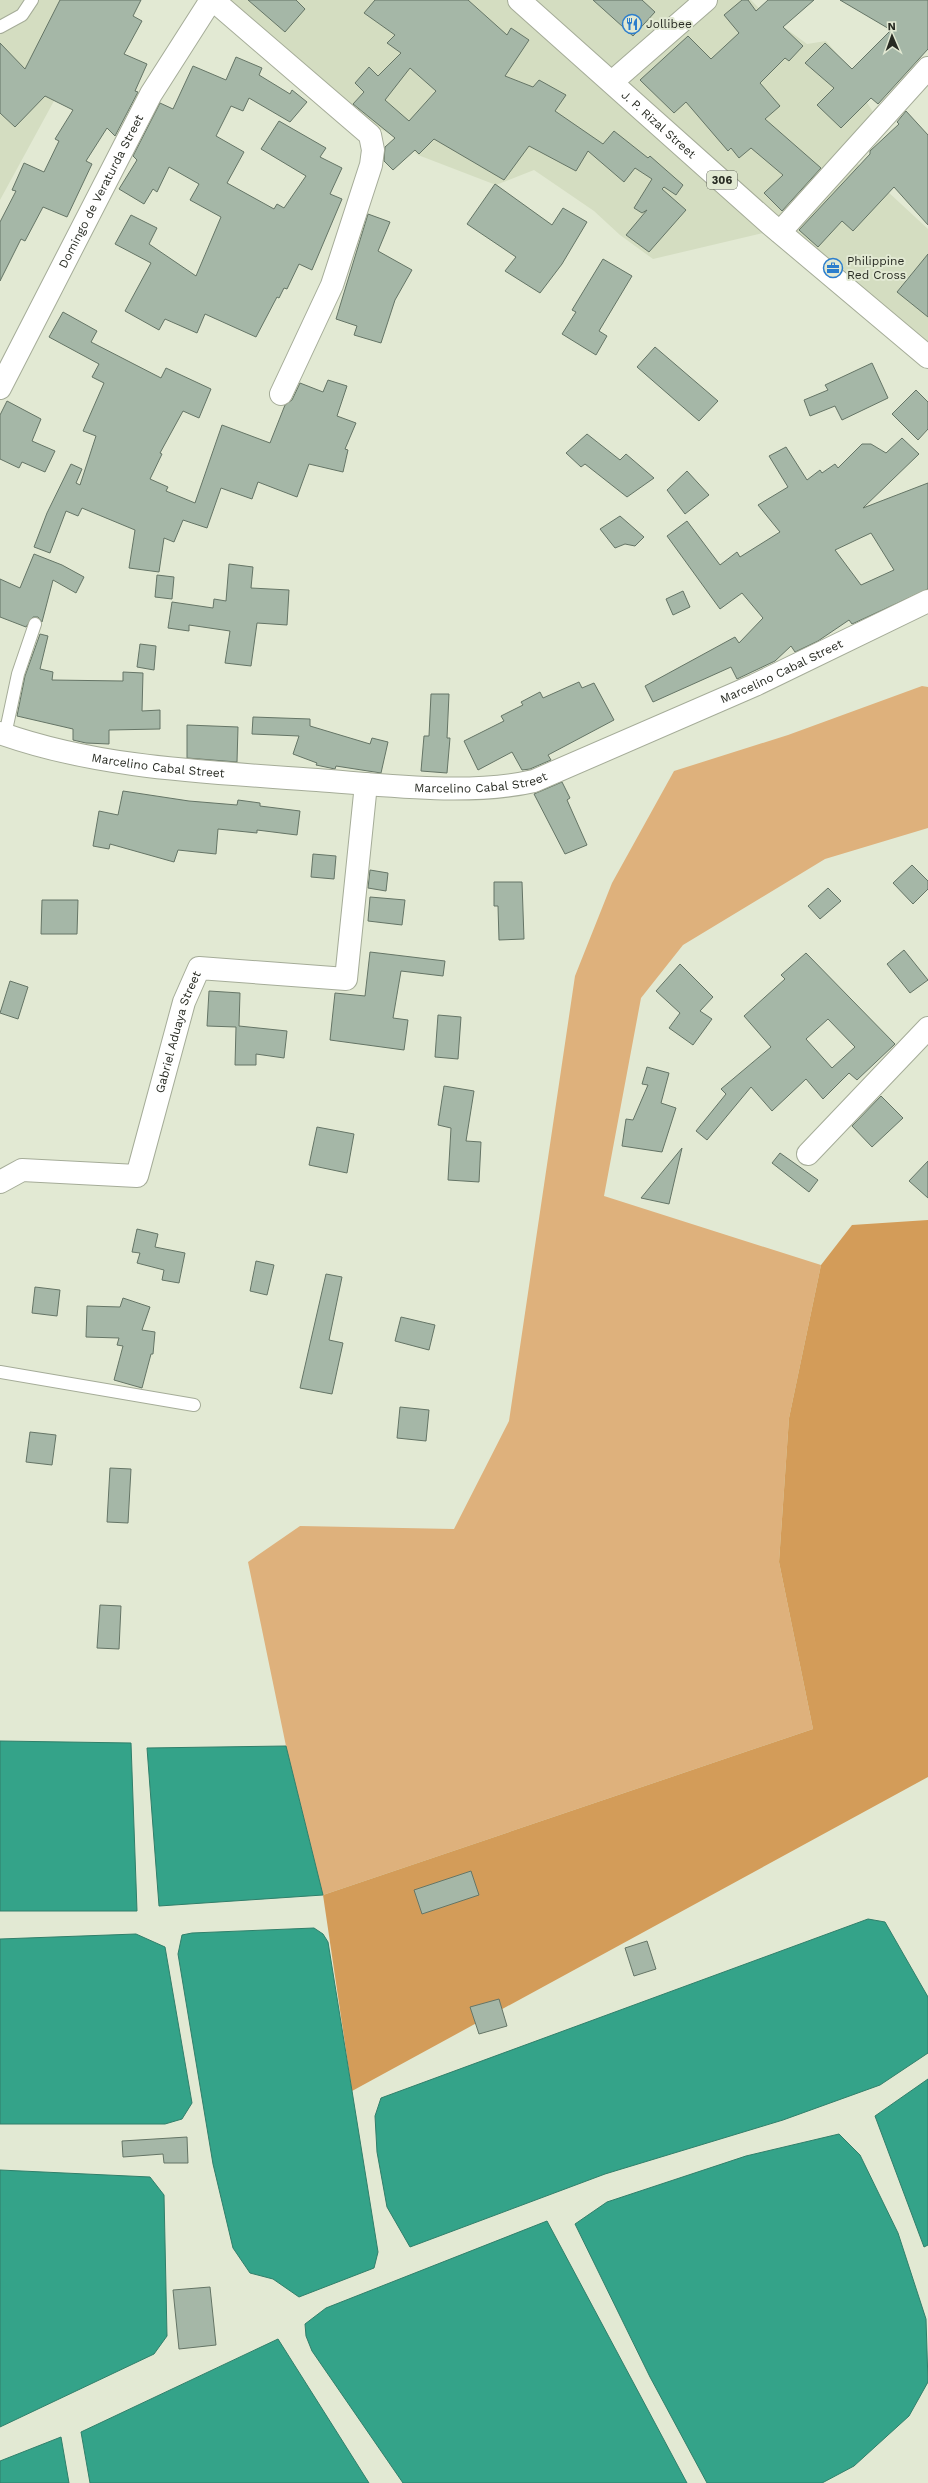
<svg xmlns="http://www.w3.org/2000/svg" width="928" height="2483" font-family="'Work Sans',sans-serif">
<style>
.built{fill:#d4ddc1}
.green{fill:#deb17c}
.forest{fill:#d39c59}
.water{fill:#34a389;stroke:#307f6a}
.building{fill:#a5b7a7;stroke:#657566;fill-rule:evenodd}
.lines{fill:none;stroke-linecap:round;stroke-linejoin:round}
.service-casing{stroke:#a5ac98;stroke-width:14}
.minor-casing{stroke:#a5ac98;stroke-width:24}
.primary-casing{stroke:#a5ac98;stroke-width:24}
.service{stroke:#fff;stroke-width:12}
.minor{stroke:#fff;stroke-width:22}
.primary{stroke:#fff;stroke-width:22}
.labels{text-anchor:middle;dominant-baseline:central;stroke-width:4;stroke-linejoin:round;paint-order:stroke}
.shield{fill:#e2e9d3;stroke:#606458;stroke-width:1}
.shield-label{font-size:11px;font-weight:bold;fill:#282b23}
.poi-label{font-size:12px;fill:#282b23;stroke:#e2e9d3;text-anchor:start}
.street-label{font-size:12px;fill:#282b23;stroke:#e2e9d3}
</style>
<rect width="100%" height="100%" fill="#e2e9d3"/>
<path class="built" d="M0,0h109l-109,200z
M224,0h289l238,212 12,21 -110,26 -33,-24 -26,-24 -60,-41 -38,15 -78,-30 -22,-19 -19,-8z
M520,0h231l24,25 10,3 22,16 19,-3 11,13 39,63 -31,35 83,77v127z"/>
<path class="green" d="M922,686l6,1v141l-103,31 -142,86 -42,53 -37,198 217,69 -32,153 -10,144 34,167 -490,166 -37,-149 -38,-184 52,-36 154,3 55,-108 66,-445 37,-93 62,-112 114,-36z"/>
<path class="forest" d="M928,1220v557l-576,314 -29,-196 490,-166 -34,-167 10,-144 32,-153 31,-40z"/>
<path class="water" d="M0,1741l131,2 6,168h-137z
M286,1746l37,149 -164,11 -12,-158z
M868,1919l17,3 43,75v56l-48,32 -97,35 -178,54 -195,73 -23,-40 -10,-55 -2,-36 6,-18z
M314,1928l9,6 5,8 50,310 -4,16 -75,29 -26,-18 -23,-6 -17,-25 -20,-84 -35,-210 4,-19 10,-2z
M136,1934l29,13 27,156 -10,16 -17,5h-165v-185z
M928,2079v166l-4,2 -49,-131z
M839,2134l21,21 38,78 28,86 2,63 -19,34 -55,50 -32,17h-115l-57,-106 -75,-153 32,-22 139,-46z
M0,2170l150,7 14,18 3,141 -13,18 -154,73z
M547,2221l140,262h-284l-91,-132 -6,-15 -1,-12 21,-16z
M278,2339l91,144h-279l-9,-51z
M61,2437l8,46h-69v-22z"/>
<path class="building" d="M60,0h81l-8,16 9,5 -18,33 23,10 -12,27 3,1 -23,44 -8,-8 -21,33 6,3 -25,53 -24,-10 -18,34 -4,-2 -21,42v-59l16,-31 -4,-1 12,-27 20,9 15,-31 -4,-2 18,-29 -28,-14 -30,31 -15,-14v-70l25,26z
M248,0h48l9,9 -20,23z
M375,0h93l39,35 4,-7 18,12 -24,36 28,11 6,-7 27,15 -11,16 48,33 11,-13 34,27 2,-2 33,29 -7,10 -12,-8 -2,2 24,21 -37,42 -23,-17 21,-25 -5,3 -8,-5 18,-29 -17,-11 -11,14 -36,-31 -12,20 -47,-25 -25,34 -70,-41 -15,15 -4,-4 -22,20 -9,-9 1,-14 10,-9 -42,-34 11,-12 -9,-9 14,-16 9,9 23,-23 -14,-10 8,-8 -31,-22zM410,68l26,23 -27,30 -24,-21z
M593,0h49l13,12 -22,24z
M742,0h6l8,11 12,-11h46l-31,27 20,19 -14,15 -4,-3 -25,25 20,23 -15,13 56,49 -39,43 -18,-18 19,-18 -32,-27 -12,10 -8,-10 -3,3 -42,-49 -12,11 -34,-33 48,-44 23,23 28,-26 -15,-18z
M840,0h88v49l-50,55 -7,-6 -30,30 -24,-23 17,-17 -29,-25 20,-20 27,26 39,-39z
M236,57l26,11 -3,7 31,19 2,-4 15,12 -17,20 -41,-24 -6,13 -12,-5 -15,30 28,16 -17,31 47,26 3,-5 7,4 22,-32 -45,-27 18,-28 47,27 -6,9 22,11 -12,26 12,5 -30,71 -13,-6 -12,25 -3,-1 -5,10 -2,-1 -21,40 -51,-23 -8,19 -32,-14 -6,11 -34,-19 26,-48 -36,-19 16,-29 26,13 -8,16 47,32 25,-59 -31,-17 9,-16 -30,-17 -12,25 -4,-3 -9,15 -25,-15 18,-29 -4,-4 27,-53 13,6 20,-43 33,14z
M906,111l22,24v90l-34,-38 -41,44 -11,-10 -24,26 -19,-17 71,-76v-3l29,-27 -2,-2z
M495,184l57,41 11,-17 24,14 -25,42 -22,29 -35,-22 11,-14 -49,-33z
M368,214l22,8 -12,29 34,19 -17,30 -14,43 -27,-8 3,-9 -21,-7z
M928,254v63l-31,-25z
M603,259l29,17 -33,55 8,5 -11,19 -34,-21 14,-22 -4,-2z
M63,312l34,19 -6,11 70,36 5,-10 45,21 -12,29 -16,-7 -23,42 2,1 -12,25 18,8 -2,4 29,12 27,-78 48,18 15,-38 7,-5 8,-17 23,9 5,-12 19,6 -10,30 19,7 -11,26 3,1 -5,22 -34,-8 -12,33 -39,-15 -6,17 -31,-11 -14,40 -24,-8 -9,22 -10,-4 -5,34 -30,-4 6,-38 -53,-22 -4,8 -12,-5 -16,42 -16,-6 13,-34 24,-49 11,5 -6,14 4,2 16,-49 -13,-5 21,-48 -12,-6 7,-13 -50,-27z
M655,347l63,54 -19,20 -62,-54z
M872,363l16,35 -46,22 -7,-14 -25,10 -6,-16 24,-10 -3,-5z
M916,390l12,12v27l-10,11 -26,-26z
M7,401l34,18 -9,22 23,10 -10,21 -23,-10 -3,6 -19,-9v-44z
M587,434l33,26 6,-6 28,24 -27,19 -42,-33 -4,3 -15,-14z
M902,438l17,16 -56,54 65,-25v106l-76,35 -3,-4 -31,21 -23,11 -4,-6 -16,15 -38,18 -6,-12 -78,35 -8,-16 90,-49 4,6 24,-25 -21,-25 -22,16 -53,-73 20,-15 33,44 17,-13 3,5 40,-25 -22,-27 30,-18 -19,-31 17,-9 21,33 13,-10 2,3 13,-9 3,4 24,-24h9l15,9zM871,533l23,37 -33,15 -26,-35z
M687,471l22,24 -24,19 -18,-24z
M620,516l24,21 -9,9 -10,-2 -10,4 -15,-19z
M34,554l28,11 22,12 -8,16 -23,-13 -11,42 -4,-5h-5l-7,10 -26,-10v-38l20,9z
M229,564l24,3 -2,21 38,2 -2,35 -30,-2 -6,43 -26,-3 5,-32 -41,-6v6l-21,-3 4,-26 41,6 1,-9 12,2z
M157,575l17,2 -2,22 -17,-2z
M683,591l7,16 -17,8 -7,-16z
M40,634l8,2 -8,33 13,3 -1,8 71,1v-9l20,1 -1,38 18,-1v19l-51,1v14l-23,-1 -13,-3v-11l-56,-13 8,-40z
M140,644l16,2 -2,24 -17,-3z
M579,682l3,6 12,-5 20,37 -66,35 3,5 -21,9 -8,1 -10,-18 -34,18 -14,-29 40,-20 -3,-5 22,-11 -2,-3 19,-10 3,6z
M431,694h18l-2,44h3l-3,35 -26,-2 3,-35h5z
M253,717l57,2v7l60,18 2,-6 16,4 -7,31 -45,-7 -1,3 -19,-4 1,-2 -24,-9 6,-18 -47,-2z
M187,725l51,2 -1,35 -50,-4z
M562,782l8,16 -3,2 20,45 -22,9 -31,-60z
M123,791l66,10 48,4 1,-5 22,3v3l40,5 -3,24 -40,-5v3l-39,-4 -2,25 -38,-4 -4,12 -64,-18 -1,5 -16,-3 6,-35 19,4z
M313,854l23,2 -2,23 -23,-2z
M912,865l16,16v8l-15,15 -20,-21z
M370,870l18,3 -2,18 -18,-3z
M494,882h28l2,57 -25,1 -1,-34h-4z
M828,888l13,13 -21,18 -12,-13z
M370,897l35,3 -3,25 -34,-4z
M42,900h36l-1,34h-36z
M904,950l24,30 -18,13 -23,-29z
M370,952l75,9 -2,15 -42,-5 -8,47 15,2 -4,30 -74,-10 5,-47 30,3z
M806,953l89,91 -38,36 -8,-7 -26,26 -17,-20 -34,32 -21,-24 -44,53 -11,-9 30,-37 -5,-5 50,-42 -27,-31 41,-37 -4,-4zM828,1019l27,28 -23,21 -26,-29z
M680,964l33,33 -13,14 12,8 -19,26 -24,-17 11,-15 -24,-22z
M10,981l18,6 -10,32 -18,-6z
M209,991l31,2 -1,33 48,5 -3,27 -28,-4v11h-21l1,-38 -29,-1z
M438,1015l23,2 -3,42 -23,-2z
M647,1067l22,6 -8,30 15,5 -14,44 -40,-6 4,-27 7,1 15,-35 -6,-1z
M444,1086l30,5 -8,50 15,1 -2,40 -31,-2 3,-52 -13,-3z
M881,1096l22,22 -31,29 -20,-21z
M317,1127l37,7 -7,39 -38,-8z
M682,1148l-13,56 -28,-6z
M780,1153l38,27 -9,12 -37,-29z
M928,1161v37l-19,-17z
M137,1229l21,5 -3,13 30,6 -6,30 -17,-3 2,-10 -27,-7 3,-10 -8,-1z
M256,1261l18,4 -7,30 -17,-4z
M326,1274l16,3 -13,63 14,3 -11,51 -32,-6z
M35,1287l25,3 -3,26 -25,-3z
M123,1298l27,9 -8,23 13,2 -2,22h-2l-9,34 -28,-8 9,-34 -6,-1 2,-7 -33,-1 1,-31 33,1z
M401,1317l34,8 -6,25 -34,-9z
M400,1407l29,3 -3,31 -29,-3z
M30,1432l26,3 -4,30 -26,-3z
M110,1468l21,1 -3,54 -21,-1z
M100,1605l21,1 -2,43 -22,-1z
M471,1871l8,24 -57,19 -8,-24z
M647,1941l9,28 -22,7 -9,-28z
M499,1999l8,27 -28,8 -9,-27z
M187,2137l1,26h-24l-1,-9 -40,3 -1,-16z
M210,2287l6,58 -37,4 -6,-59z"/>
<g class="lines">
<g class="service-casing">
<path id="service" d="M0,27l22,-12 10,-15
M5,735l13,-61 17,-50
M0,1372l194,33"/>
</g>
<g class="minor-casing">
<g id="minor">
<path d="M213,0l157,135 3,15 -2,15 -39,120 -51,109"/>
<path d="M612,82l94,-82"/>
<path d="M780,232l148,-164"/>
<path id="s1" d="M0,388l151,-294 60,-94"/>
<path id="s2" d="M0,733c101,36 211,39 317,47 67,5 152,16 217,1l221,-96 173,-84"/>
<path d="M808,1154l120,-126"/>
<path id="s3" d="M0,1182l22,-12 115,6 47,-174 15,-34 147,11 20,-195"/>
</g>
</g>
<g class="primary-casing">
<g id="primary">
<path id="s4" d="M519,0l251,224 158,133"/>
</g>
</g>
<use href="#service" class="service"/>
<use href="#minor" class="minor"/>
<use href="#primary" class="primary"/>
</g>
<defs>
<g id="restaurant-ring" transform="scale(1)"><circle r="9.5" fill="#e2e9d3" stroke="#2c7ecd" stroke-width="1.5"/><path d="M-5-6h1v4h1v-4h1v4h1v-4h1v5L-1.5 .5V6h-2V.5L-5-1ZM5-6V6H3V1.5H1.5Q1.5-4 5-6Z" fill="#2c7ecd"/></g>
<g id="office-ring" transform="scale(1)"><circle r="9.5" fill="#e2e9d3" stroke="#2c7ecd" stroke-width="1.5"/><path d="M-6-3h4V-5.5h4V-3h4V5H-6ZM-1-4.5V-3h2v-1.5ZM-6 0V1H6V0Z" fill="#2c7ecd"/></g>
</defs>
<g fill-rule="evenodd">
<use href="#restaurant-ring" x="632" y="24"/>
<use href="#office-ring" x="833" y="268"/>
</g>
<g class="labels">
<rect class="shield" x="707" y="171" width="30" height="18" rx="3"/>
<g class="shield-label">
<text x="722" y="180">306</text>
</g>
<g class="poi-label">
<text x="646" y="24">Jollibee</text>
<text x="847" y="261">Philippine<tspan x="847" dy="14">Red Cross</tspan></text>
</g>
<g class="street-label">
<text stroke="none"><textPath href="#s4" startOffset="187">J. P. Rizal Street</textPath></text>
<text stroke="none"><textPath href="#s1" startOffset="221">Domingo de Veraturda Street</textPath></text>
<text stroke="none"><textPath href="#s2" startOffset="810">Marcelino Cabal Street</textPath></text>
<text stroke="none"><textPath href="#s2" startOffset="162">Marcelino Cabal Street</textPath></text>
<text stroke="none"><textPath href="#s2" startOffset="486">Marcelino Cabal Street</textPath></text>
<text stroke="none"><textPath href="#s3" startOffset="290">Gabriel Aduaya Street</textPath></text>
</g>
</g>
<g transform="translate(892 36) rotate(358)" stroke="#e2e9d3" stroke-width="3" paint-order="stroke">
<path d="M0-3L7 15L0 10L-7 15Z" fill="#282b23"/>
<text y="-6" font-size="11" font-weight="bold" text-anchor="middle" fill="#282b23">N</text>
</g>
</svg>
